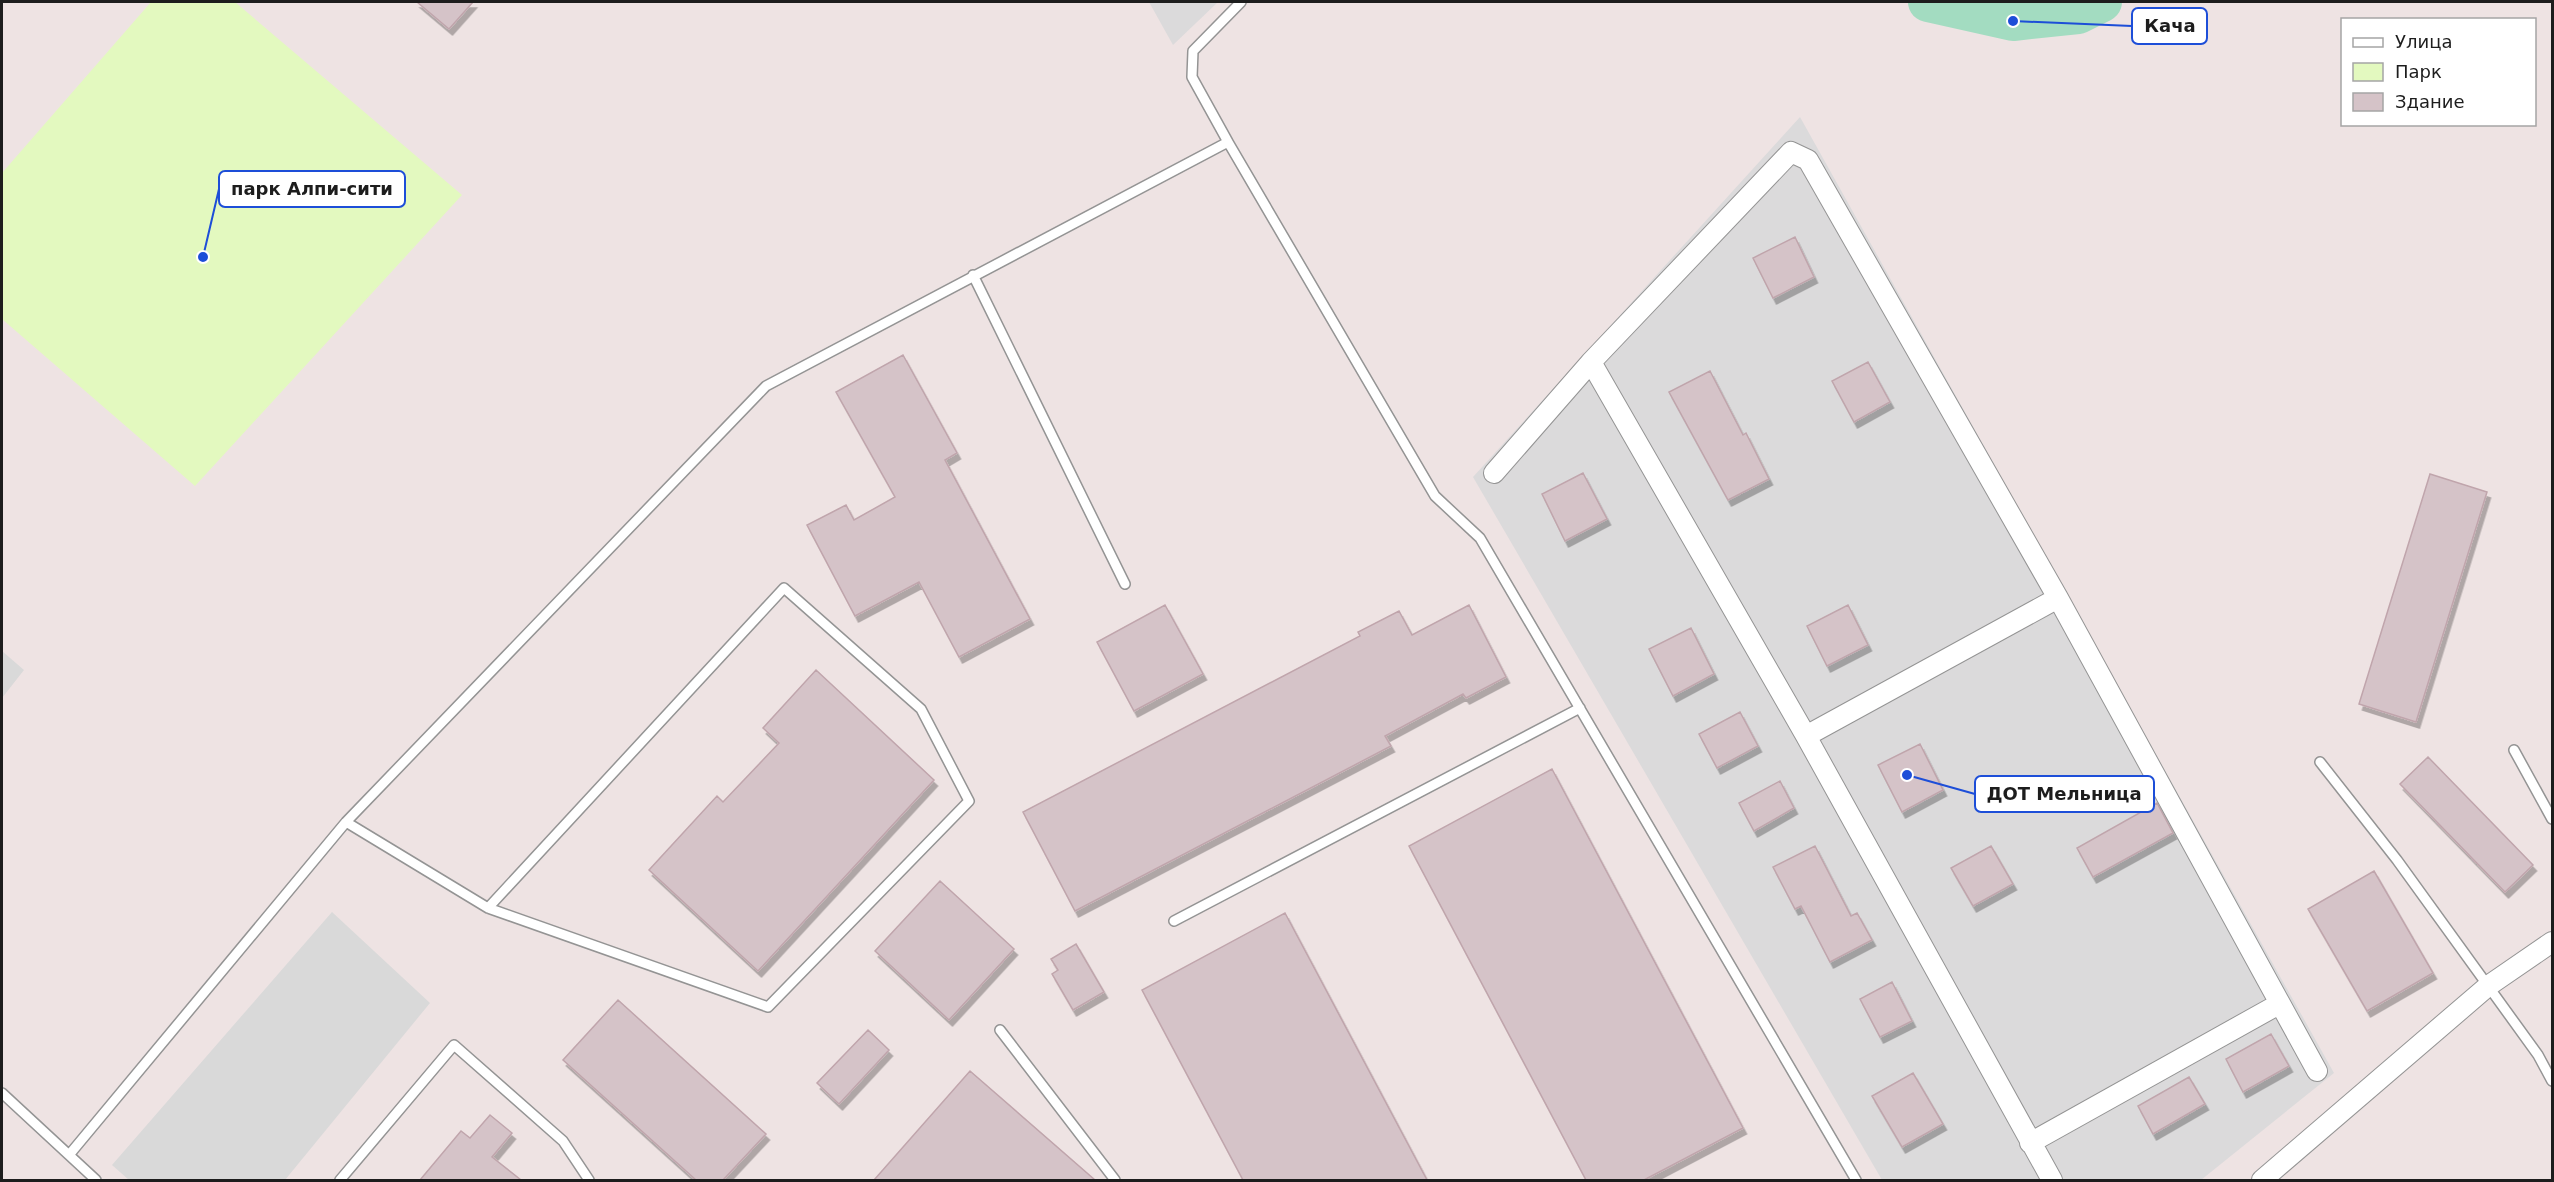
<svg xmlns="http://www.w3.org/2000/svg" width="2554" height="1182" font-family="'DejaVu Sans',sans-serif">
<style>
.residential{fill:#dbdadb}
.park{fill:#e3f9bf}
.parking{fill:#d9d9d9}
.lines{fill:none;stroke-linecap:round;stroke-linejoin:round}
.river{stroke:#a3dcc1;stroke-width:40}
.building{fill:#d5c3c8;stroke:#c0a5ac;stroke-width:1.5;filter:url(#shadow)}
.service-casing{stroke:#949494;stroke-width:12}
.minor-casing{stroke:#949494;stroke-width:22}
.service{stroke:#fff;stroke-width:9}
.minor{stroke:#fff;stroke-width:20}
.leader{fill:none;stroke:#1d4ed8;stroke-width:2}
.callout-dot{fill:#1d4ed8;stroke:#fff;stroke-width:2}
.callout{fill:#fff;stroke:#1d4ed8;stroke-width:2}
.callout-label{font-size:18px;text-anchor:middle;font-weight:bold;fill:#1d1d1d}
</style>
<defs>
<filter id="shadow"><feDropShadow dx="3.5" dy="6" stdDeviation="0" flood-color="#0004"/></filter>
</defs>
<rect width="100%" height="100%" fill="#eee3e3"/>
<path class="residential" d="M1149,2h69l-45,43z
M1800,117l534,956 -133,107h-319l-409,-703z"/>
<path class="park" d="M151,2h84l227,193 -267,291 -193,-167v-146z"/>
<path class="parking" d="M2,651l22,19 -22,28z
M332,912l98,91 -145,177h-156l-17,-15z"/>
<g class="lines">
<path class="river" d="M1928,2l85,19 65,-7 24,-12"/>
</g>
<path class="building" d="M417,2h56l-24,27z
M1795,237l19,40 -41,21 -20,-40z
M903,355l54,98 -12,7 85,159 -71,38 -40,-75 -64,34 -48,-91 39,-20 8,15 41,-23 -59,-105z
M1868,362l22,40 -36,20 -22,-41z
M1710,371l33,64 3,-2 23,46 -41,21 -59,-108z
M1583,473l24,46 -42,22 -23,-47z
M2430,474l57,18 -71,230 -57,-18z
M1165,605l38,69 -69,37 -37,-69z
M1469,605l37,72 -40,21 -3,-4 -78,42 6,10 -316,165 -52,-99 337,-176 -2,-4 41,-21 13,24z
M1848,605l20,40 -41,21 -20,-40z
M1691,628l23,46 -41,22 -24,-47z
M816,670l118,110 -176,191 -109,-101 68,-74 6,6 56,-59 -16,-15z
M1740,712l18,34 -41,22 -18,-34z
M1920,744l23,46 -41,22 -24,-47z
M2428,757l105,108 -28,27 -105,-108z
M1552,769l191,359 -99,52h-58l-177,-334z
M1780,781l14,27 -40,23 -15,-28z
M2157,803l16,30 -80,44 -16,-29z
M1815,846l36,70 6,-3 15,27 -42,22 -29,-56 -6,3 -22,-42z
M1991,846l22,38 -40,22 -22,-38z
M2374,871l59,102 -66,38 -59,-102z
M940,881l74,68 -65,71 -74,-69z
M1285,913l142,267h-184l-101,-190z
M1076,944l28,48 -31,18 -21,-36 6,-4 -7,-11z
M1892,982l20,39 -32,16 -20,-38z
M618,1000l148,134 -43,46h-27l-133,-120z
M868,1030l21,20 -50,54 -22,-21z
M2271,1034l18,32 -46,26 -17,-33z
M970,1071l125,109h-221z
M1913,1073l30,51 -41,23 -30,-51z
M2189,1077l16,27 -52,30 -15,-28z
M490,1115l22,18 -20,24 29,23h-101l41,-49 9,7z"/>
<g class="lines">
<g class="service-casing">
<path id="service" d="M1228,142l-36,-65 1,-26 48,-49
M973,275l152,309
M2514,750l38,69
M2320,762l77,98 141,195 14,26
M346,822l142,86 280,99 201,-206 -48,-92 -137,-121 -296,320
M1174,921l406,-213
M1000,1030l115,150
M2,1093l94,87
M69,1155l277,-333 420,-436 462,-244 207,354 45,42 376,642
M340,1180l114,-135 109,96 26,39"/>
</g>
<g class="minor-casing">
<path id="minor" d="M1591,362l215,374 246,444
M1494,473l97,-111 200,-210 17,8 250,438 259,473
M1806,736l252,-138
M2030,1143l249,-139
M2262,1180l226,-194 64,-44"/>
</g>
<use href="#service" class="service"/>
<use href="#minor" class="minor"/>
</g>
<path class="leader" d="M2013 21L2132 26M203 257L219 189M1907 775L1975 794"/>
<g class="callout-dot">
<circle cx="2013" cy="21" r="6"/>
<circle cx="203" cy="257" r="6"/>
<circle cx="1907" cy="775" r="6"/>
</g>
<g class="callout">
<rect x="2132" y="8" width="75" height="36" rx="6"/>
<rect x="219" y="171" width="186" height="36" rx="6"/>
<rect x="1975" y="776" width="179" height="36" rx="6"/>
</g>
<g class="callout-label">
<text x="2170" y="32">Кача</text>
<text x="312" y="195">парк Алпи-сити</text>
<text x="2064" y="800">ДОТ Мельница</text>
</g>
<rect width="2554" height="1182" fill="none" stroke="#1d1d1d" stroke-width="6"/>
<rect x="2341" y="18" width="195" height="108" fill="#ffffff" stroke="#a5a5a5" stroke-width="1.5"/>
<rect x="2353" y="38" width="30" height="9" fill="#ffffff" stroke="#a5a5a5" stroke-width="1.5"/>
<text x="2395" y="48" font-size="18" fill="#1d1d1d">Улица</text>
<rect x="2353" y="63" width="30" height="18" fill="#e3f9bf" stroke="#a5a5a5" stroke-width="1.5"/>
<text x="2395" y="78" font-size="18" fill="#1d1d1d">Парк</text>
<rect x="2353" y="93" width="30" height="18" fill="#d5c3c8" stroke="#a5a5a5" stroke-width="1.5"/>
<text x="2395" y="108" font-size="18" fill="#1d1d1d">Здание</text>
</svg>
